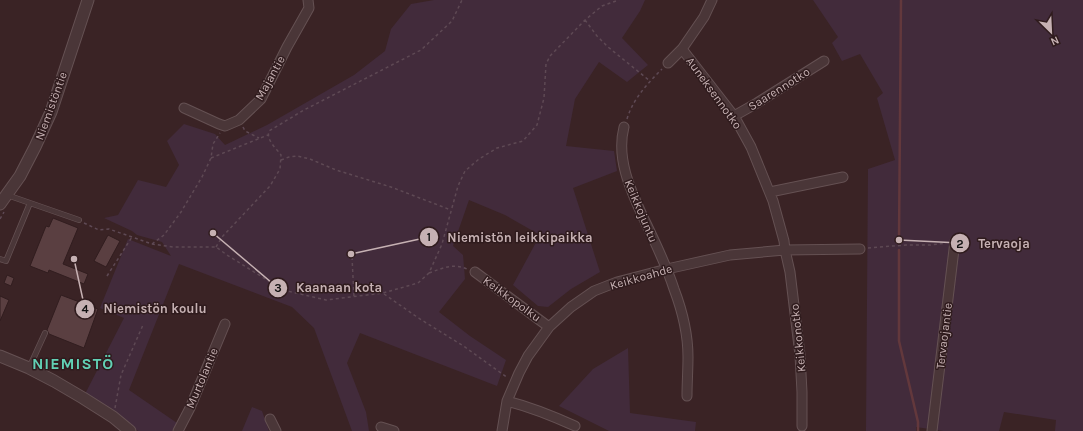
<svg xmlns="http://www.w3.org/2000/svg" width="1083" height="431" font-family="Karla,sans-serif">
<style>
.green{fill:#422b3b}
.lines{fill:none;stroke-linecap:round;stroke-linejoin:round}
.stream{stroke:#63383c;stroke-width:2.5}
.building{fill:#5a3f41;stroke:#311d1f}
.service-casing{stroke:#655153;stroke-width:6}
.minor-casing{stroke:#655153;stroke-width:11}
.tertiary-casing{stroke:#655153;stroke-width:13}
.path{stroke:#5e4954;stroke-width:1.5;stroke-dasharray:3 3;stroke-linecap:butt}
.service{stroke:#4a3638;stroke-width:4.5}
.minor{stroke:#4a3638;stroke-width:9}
.tertiary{stroke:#4a3638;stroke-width:11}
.labels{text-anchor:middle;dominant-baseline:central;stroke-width:3;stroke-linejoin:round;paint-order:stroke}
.street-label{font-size:12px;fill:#c6b1b3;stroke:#2f1b1d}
.district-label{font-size:16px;font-weight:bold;letter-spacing:1px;fill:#62d1b5;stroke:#2f1b1d}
.leader{fill:none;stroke:#c6b1b3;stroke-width:1.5}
.callout-dot{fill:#c6b1b3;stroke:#2f1b1d;stroke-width:1.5}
.mark-label{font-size:12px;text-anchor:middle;font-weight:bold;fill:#111}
.callout-label{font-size:13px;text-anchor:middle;font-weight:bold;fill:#c6b1b3;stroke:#2f1b1d;stroke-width:3;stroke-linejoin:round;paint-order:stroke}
</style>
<rect width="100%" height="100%" fill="#3a2325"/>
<path class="green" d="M434,0h211l-5,11 -18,27 26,27 -21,17 -28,-20 -24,37 -9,47 48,5 3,20 -44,17 27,84 -29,17 -23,18 -10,-1 -25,-21 27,-50 -35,-20 -36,-15 -16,46 10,9 2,24 -26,33 31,24 36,24 -9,26 -137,-53 -13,30 19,49 3,19h-17l-38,-103 -22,-21 -113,-43 -50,126 48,33 -5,8h-34l-23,-19 -30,-18 39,-76 -24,-10 28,-69 43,17 -9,-14 -25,-7 -5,-4 -28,-13 14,-3 20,-35 28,7 13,-22 -12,-24 17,-17 31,10 10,11 42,-20 87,-50 31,-24 6,-22 20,-25z
M813,0h270v431h-28l1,-11 -52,-8 -5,19h-56l-27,-4v4h-50l2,-262 27,-9 -18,-62 6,-5 -23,-39 -18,7 -10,-18 6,-6z
M628,348l2,65 66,9 -1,9h-86l-50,-25 34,-37z
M252,407l10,4 7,20h-27z"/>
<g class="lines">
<path class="stream" d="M899,240l2,-240
M899,250v91l19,81v9"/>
</g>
<path class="building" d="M53,218l25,10 -15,36 25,10 -4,10 -35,-14 -1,3 -18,-7 16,-40 3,1z
M108,235l12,6 -14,26 -12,-6z
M7,275l7,3 -3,8 -7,-3z
M61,295l37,14 -14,39 -35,-14 -2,-4z
M0,296l9,4 -9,21z"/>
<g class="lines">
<g class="service-casing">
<path id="service" d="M7,195l72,25
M0,259l6,2 24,-58
M29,368l16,-35"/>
</g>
<g class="minor-casing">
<path id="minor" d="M682,49l52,67 17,31 22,54 11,40 1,9 5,22 10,83 2,37v34
M668,63l14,-14 22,-32 8,-17
M184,108l35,16 6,2 14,-6 22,-21 26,-52 22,-39 -1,-8
M734,116l23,-13 67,-42
M624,127c-8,31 6,62 19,90 11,23 23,47 31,72 8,21 14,45 14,68 0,13 -1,26 -1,39
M770,192l73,-15
M475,272l74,55
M507,401c24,6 46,15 68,25
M270,419l6,12
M381,427l13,4
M178,431l12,-23 35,-84
M502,431l5,-30 12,-28 9,-17 21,-29 22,-20 23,-16 23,-9 50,-13 63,-14 55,-5 75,-1
M932,431l23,-190"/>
</g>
<g class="tertiary-casing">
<path id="tertiary" d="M0,204l20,-28 15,-29 16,-35 37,-112
M0,356l29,12 25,13 29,17 30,19 17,14"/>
</g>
<path class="path" d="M585,20l12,16 11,11 42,34
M627,119c6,-20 20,-35 35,-50
M243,127l2,4 14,7
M211,158l57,-23
M281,160l8,-3 8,-1 13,3 26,11 55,17 60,23
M0,219l4,-7
M84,223l15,7 10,-1 43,15 21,3h43l11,8 56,35 43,10 57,-7 35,-10 11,-10 13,-29 16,-58 7,-15 14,-12 18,-11 26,-7 14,-16 7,-27 2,-34 4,-8 35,-36 17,-14 17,-6
M152,244l12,-9 17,-23 21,-35 9,-19 2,-14 7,-11
M216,247l6,-10 48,-51 10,-17 1,-14c-5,-7 -15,-15 -12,-24l35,-21 117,-60 31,-29 10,-21
M868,248l38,-3h24l16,-2
M352,257l2,40
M429,273c14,-5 24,-10 38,-4
M107,276l25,-39
M384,294l36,25 45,28 43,31
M115,408l6,-33 22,-50"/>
<use href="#service" class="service"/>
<use href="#minor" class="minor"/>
<use href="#tertiary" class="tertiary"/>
</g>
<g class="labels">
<g class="street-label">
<text transform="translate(270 78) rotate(-61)">Majantie</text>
<text transform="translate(779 89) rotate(-32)">Saarennotko</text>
<text transform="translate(714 93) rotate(54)">Auneksennotko</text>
<text transform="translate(51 106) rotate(-70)">Niemistöntie</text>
<text transform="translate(641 211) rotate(67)">Keikkojuntu</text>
<text transform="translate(641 277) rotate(-16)">Keikkoahde</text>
<text transform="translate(512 299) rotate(36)">Keikkopolku</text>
<text transform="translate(944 336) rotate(-83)">Tervaojantie</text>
<text transform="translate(798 338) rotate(-96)">Keikkonotko</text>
<text transform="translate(202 378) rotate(-67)">Murtolantie</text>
</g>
<g class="district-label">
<text x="73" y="363">NIEMISTÖ</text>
</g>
</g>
<path class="leader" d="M351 254L429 237M899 240L960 243M213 233L278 288M74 259L85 309"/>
<g class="callout-dot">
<circle cx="351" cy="254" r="4"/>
<circle cx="899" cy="240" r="4"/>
<circle cx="213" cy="233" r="4"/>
<circle cx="74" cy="259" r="4"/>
<circle cx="429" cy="237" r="10"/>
<circle cx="960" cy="243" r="10"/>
<circle cx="278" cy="288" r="10"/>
<circle cx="85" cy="309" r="10"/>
</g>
<g class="mark-label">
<text x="429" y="241">1</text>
<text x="960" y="248">2</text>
<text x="278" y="292">3</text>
<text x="85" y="313">4</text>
</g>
<g class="callout-label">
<text x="520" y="242">Niemistön leikkipaikka</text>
<text x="1004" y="248">Tervaoja</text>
<text x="339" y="292">Kaanaan kota</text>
<text x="155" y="313">Niemistön koulu</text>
</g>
<g transform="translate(1051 32) rotate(156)" stroke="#2f1b1d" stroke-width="3" paint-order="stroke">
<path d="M0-3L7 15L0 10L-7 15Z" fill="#c6b1b3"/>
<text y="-6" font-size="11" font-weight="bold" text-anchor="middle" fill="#c6b1b3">N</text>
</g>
</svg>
